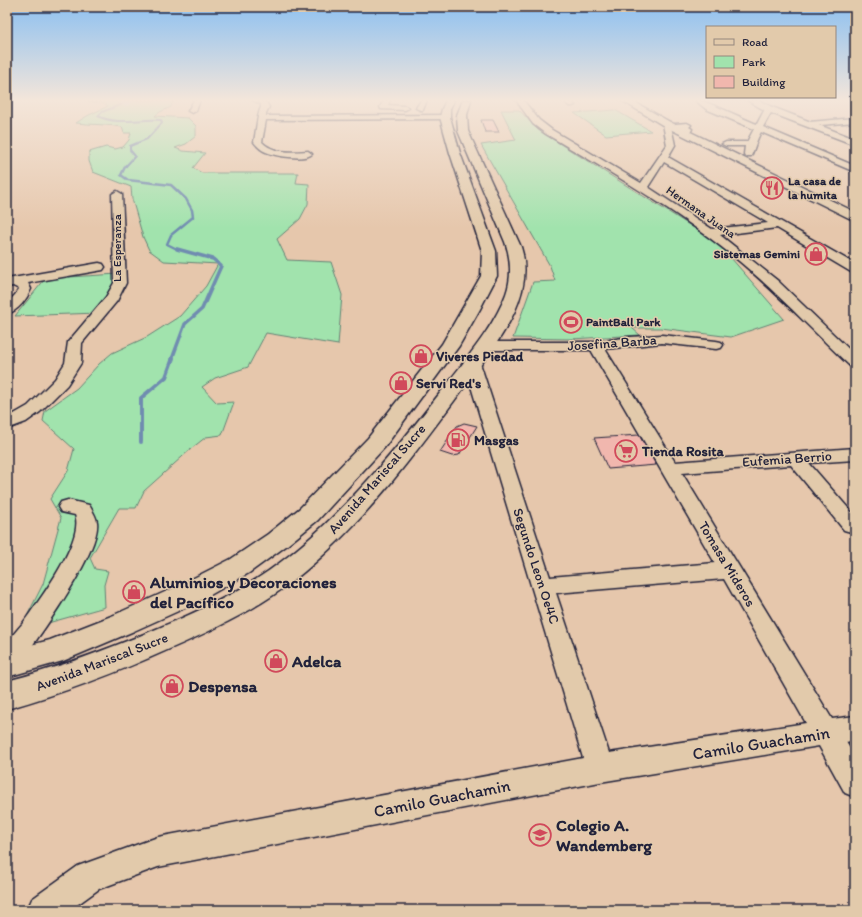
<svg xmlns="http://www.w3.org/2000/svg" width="862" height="917" font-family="Itim,sans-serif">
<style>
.built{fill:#e1bca8}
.green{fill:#a1e3ad;stroke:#628274}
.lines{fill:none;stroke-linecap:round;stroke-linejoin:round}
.stream-far3{stroke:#6f8cb0;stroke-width:2}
.stream-far2{stroke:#6f8cb0;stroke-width:2.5}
.stream-far1{stroke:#6f8cb0;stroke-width:3.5}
.stream{stroke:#6f8cb0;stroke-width:4}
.river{fill:#a2d2fe;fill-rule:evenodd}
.building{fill:#f1b7ae;stroke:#22223b}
.street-casing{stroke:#22223b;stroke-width:3}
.secondary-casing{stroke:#22223b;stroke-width:3}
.primary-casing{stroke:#22223b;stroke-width:3}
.street{fill:#e2caab;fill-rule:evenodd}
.secondary{fill:#e2caab;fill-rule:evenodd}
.primary{fill:#e2caab;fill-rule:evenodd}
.labels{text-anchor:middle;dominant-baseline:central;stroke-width:3;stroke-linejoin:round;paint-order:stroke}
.far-poi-label{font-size:12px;font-weight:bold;fill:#22223b;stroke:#e2caab;text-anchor:start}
.far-street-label{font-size:12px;fill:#22223b;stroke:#e2caab}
.street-label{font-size:14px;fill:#22223b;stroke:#e2caab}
.poi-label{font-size:14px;font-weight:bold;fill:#22223b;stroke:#e2caab;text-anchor:start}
.near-poi-label{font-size:17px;font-weight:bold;fill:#22223b;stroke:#e2caab;text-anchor:start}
.near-street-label{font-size:17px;fill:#22223b;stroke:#e2caab}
</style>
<rect width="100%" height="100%" fill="#e6c7ac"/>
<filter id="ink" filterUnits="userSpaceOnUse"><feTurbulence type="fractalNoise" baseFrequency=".025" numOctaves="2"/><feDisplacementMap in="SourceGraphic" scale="8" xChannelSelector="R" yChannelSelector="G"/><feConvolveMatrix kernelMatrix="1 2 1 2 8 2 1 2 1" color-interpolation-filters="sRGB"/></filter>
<g filter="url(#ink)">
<path class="built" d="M755,100h93l7,3v15l-45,5z"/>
<path class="green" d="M95,100h78l-2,7 -11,5 -5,4 33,2 8,8v10l-10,8 -11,4 8,3 22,2 -12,15 9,5h96l-2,10 13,1 -1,20 -8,15 -23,20 10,21 44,2 11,33 -4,50 -72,-12 -18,34 -33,11 -13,9 15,16 17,-1 -12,33 -16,2 -14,11 -48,43 -8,17h-17l-29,50 5,11 13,2 -4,14 1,22 -57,16 -26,3 21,-42 18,-66 -11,-19 18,-28 6,-22 -31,-28 2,-10 32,-23 22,-24 13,-11 35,-16 33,-21 26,-30 12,-22 -54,-3 -15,-11 -6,-13 -11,-38 -1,-12 -38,-15 -4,-11v-9l17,-5 9,2 8,-2 6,-7 2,-7h-7l-2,-6c-15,-3 -31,-2 -46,-4l11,-7 21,-10 -4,-3 -16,-1z
M501,110h18l19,20 180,113 66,76 -53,18 -70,-9h-29l8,7 -69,4 -58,-1 20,-56 22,-1 -5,-15 -69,-121 35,-5z
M615,110l36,21 -45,4 -32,-22z
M118,274l-4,12 -16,27 -83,3 30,-37 24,-4v2z"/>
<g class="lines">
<path class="stream-far3" d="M125,103l-23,9 -4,4c20,10 42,2 63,4l1,3 -15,16 -17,7v4l5,6 -9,10"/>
<path class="stream-far2" d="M126,165l-5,10 7,5 43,5 15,14 6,11 1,7 -22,18 -4,9 12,6"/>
<path class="stream-far1" d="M172,359l13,-35 17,-15 19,-43 -8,-7 -36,-10"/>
<path class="stream" d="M141,442v-44l25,-21 7,-19"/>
<path class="river" d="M122,100h12l-5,5 -4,1 -5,-3z"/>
</g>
<path class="building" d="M481,120h12l6,12h-14z
M464,423l13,3 -18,29 -7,1 -12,-4 17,-26z
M639,435l17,30 -48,4 -14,-31z"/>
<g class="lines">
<g class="street-casing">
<path id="street" d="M194,100h6l-4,11 -4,2 -4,-2z
M252,100l14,2 3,5 -3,6v3l179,-1 4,2 -4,2 -179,1 -4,22c12,12 30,10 46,9l4,3c-7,7 -37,2 -46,-2 -5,-2 -9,-6 -12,-10 2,-10 3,-27 7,-35v-3z
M384,100h6l-2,5 17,1 4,2 -4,2 -24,-1 -1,-2z
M421,100h6l-4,10h-3l-4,-2z
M516,100h7l16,20 13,10 89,53 26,-38 -4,-21 1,-2h6l5,23 -7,12 187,107v9l-4,-1 -74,-44 -57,7 58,46 77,74v13l-5,-2c-39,-37 -75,-76 -117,-110 -58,-47 -123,-84 -187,-122l-13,-10zM664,162l104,61 -56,6 -64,-42z
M563,100h7l5,5 -2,1h-4z
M695,100c12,0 48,19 62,24l9,-17h6l1,2 -10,18 92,39v6l-94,-40c-5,8 -6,16 -10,24h-6l-1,-2 1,-8h-19l-4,-2 4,-2h21l7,-13 -48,-20z
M855,118v4l-46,4 -4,-2 4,-2z
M687,123l4,2 -2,2 3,2 -2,4h-11v-3l-5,-4 1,-2z
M117,191l5,3 4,89 -9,18 -35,42 -1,20 -14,22 -27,27 -14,10 -19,7v-11l21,-12 27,-27 10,-16 3,-21 38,-45 8,-14 -2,-89z
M99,263l4,1 2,3 -2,3 -75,13 3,6c-4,10 -13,22 -24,25v-11l8,-8 4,-6 -6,-3 -6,1v-8z
M662,335l54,6 5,1 2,3 -2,3 -5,1 -54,-6 -57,6 70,113 180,-14v12l-46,3 46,53v15l-4,1 -7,-2 -53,-65 -109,8 150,246 23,-3v24l-9,2 9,15v40l-10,-4 -26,-47 -219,36 -442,85 -59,22 -29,21h-43l5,-11 46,-33 80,-29 425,-79 -119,-395 3,-3 5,-2 5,2 3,3 70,214 165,-14 -124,-213h-107l-5,-1 -2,-3 2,-3 5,-1h112l34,-5zM724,579l82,144 -197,30 -53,-160z
M68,500l21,5c3,5 7,11 8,17 4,28 -55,111 -73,135l-8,3 -8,-3c-1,-4 -2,-11 0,-15 4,-7 10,-13 15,-19 15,-21 62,-83 52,-108l-14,-3 -3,-5 3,-5z"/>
</g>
<g class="secondary-casing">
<path id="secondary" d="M747,100h11l14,7 83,32v6l-89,-34z"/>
</g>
<g class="primary-casing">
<path id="primary" d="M446,100h8l-4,9v8l10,36 36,98 1,25 -17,33 -21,37 -75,102 -66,72 -32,26 -37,27 -53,30 -62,28 -71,30 -56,16v-26l43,-11 64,-25 62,-28 55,-28 37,-25 32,-26 68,-70 74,-94 39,-68 1,-25 -32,-98 -10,-36 2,-8z
M463,100h8l-4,15 1,16 53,116c16,50 -25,97 -53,135 -51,69 -105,144 -174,198 -37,29 -79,49 -122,68 -53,24 -108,45 -165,61v-28c51,-13 99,-31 147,-51 36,-15 72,-31 104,-52 74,-48 139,-129 192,-198 20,-26 44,-54 56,-86 6,-16 5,-36 -1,-52l-47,-111 -1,-16z
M621,100h10l39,22 185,90v9l-191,-95z"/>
</g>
<use href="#street" class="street"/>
<use href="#secondary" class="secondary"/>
<use href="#primary" class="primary"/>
</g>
</g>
<linearGradient id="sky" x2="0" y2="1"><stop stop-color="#8cc0f1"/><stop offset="0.44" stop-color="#f4e6da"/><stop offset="1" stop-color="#f4e6da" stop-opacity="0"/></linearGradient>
<rect width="862" height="228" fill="url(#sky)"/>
<defs>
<g id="restaurant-ring" transform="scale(1.15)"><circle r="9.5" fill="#e2caab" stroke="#d1495b" stroke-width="1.5"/><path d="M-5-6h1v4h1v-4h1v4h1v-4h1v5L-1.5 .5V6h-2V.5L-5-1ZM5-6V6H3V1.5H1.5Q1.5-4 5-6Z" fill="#d1495b"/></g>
<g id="shop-ring" transform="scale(1.15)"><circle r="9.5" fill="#e2caab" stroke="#d1495b" stroke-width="1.5"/><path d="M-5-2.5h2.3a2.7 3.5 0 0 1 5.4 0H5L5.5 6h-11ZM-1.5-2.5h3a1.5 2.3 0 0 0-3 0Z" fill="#d1495b"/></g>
<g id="stadium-ring" transform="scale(1.15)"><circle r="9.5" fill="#e2caab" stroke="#d1495b" stroke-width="1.5"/><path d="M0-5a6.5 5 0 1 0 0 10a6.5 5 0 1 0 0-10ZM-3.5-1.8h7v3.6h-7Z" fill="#d1495b"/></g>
<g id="fuel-ring" transform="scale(1.15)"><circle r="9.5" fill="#e2caab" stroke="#d1495b" stroke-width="1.5"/><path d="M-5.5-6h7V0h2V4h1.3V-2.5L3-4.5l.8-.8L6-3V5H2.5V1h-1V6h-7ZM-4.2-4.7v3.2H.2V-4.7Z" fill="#d1495b"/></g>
<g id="supermarket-ring" transform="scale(1.15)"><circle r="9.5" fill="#e2caab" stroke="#d1495b" stroke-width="1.5"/><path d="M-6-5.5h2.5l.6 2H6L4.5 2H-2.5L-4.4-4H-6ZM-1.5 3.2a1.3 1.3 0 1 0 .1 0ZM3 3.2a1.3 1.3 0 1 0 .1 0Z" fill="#d1495b"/></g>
<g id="school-ring" transform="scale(1.15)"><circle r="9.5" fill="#e2caab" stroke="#d1495b" stroke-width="1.5"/><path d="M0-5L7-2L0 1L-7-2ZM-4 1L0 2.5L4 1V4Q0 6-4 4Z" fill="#d1495b"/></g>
</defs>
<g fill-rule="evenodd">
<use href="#restaurant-ring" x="772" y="188"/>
<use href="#shop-ring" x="816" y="254"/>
<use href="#stadium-ring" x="571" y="322"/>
<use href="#shop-ring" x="421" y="356"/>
<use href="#shop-ring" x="401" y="383"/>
<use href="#fuel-ring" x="458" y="440"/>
<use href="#supermarket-ring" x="626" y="451"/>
<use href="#shop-ring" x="134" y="592"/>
<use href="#shop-ring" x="276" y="661"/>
<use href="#shop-ring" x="172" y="686"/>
<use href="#school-ring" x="540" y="835"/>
</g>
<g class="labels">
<g class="far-poi-label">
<text x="788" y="181">La casa de<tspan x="788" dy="14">la humita</tspan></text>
<text x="800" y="254" text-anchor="end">Sistemas Gemini</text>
<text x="586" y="322">PaintBall Park</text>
</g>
<g class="far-street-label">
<text transform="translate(701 212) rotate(35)">Hermana Juana</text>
<text transform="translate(117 248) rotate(-90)">La Esperanza</text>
</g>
<g class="street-label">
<text transform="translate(612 343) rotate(-4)">Josefina Barba</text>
<text transform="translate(787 459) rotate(-4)">Eufemia Berrio</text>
<text transform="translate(377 479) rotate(-49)">Avenida Mariscal Sucre</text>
<text transform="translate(727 564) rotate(59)">Tomasa Mideros</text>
<text transform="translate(536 566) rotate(72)">Segundo Leon Oe4C</text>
<text transform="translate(102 662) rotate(-21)">Avenida Mariscal Sucre</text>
</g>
<g class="poi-label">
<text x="436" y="356">Viveres Piedad</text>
<text x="416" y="383">Servi Red's</text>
<text x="474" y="440">Masgas</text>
<text x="642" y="451">Tienda Rosita</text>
</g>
<g class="near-poi-label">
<text x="150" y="582">Aluminios y Decoraciones<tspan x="150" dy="20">del Pacífico</tspan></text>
<text x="292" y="661">Adelca</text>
<text x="188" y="686">Despensa</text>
<text x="556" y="825">Colegio A.<tspan x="556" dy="20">Wandemberg</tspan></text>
</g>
<g class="near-street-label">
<text transform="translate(761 743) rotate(-9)">Camilo Guachamin</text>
<text transform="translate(442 798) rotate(-11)">Camilo Guachamin</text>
</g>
</g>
<rect width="862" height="917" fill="none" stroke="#e2caab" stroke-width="24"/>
<rect x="12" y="12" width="838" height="893" fill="none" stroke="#22223b" stroke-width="1.5" filter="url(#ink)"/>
<rect x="706" y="26" width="130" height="72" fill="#e2caab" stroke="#95877e"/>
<rect x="714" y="39" width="20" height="6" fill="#e2caab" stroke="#95877e"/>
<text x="742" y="46" font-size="12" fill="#22223b">Road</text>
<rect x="714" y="56" width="20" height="12" fill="#a1e3ad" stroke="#95877e"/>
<text x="742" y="66" font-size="12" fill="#22223b">Park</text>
<rect x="714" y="76" width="20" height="12" fill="#f1b7ae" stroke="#95877e"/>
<text x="742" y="86" font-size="12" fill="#22223b">Building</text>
</svg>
